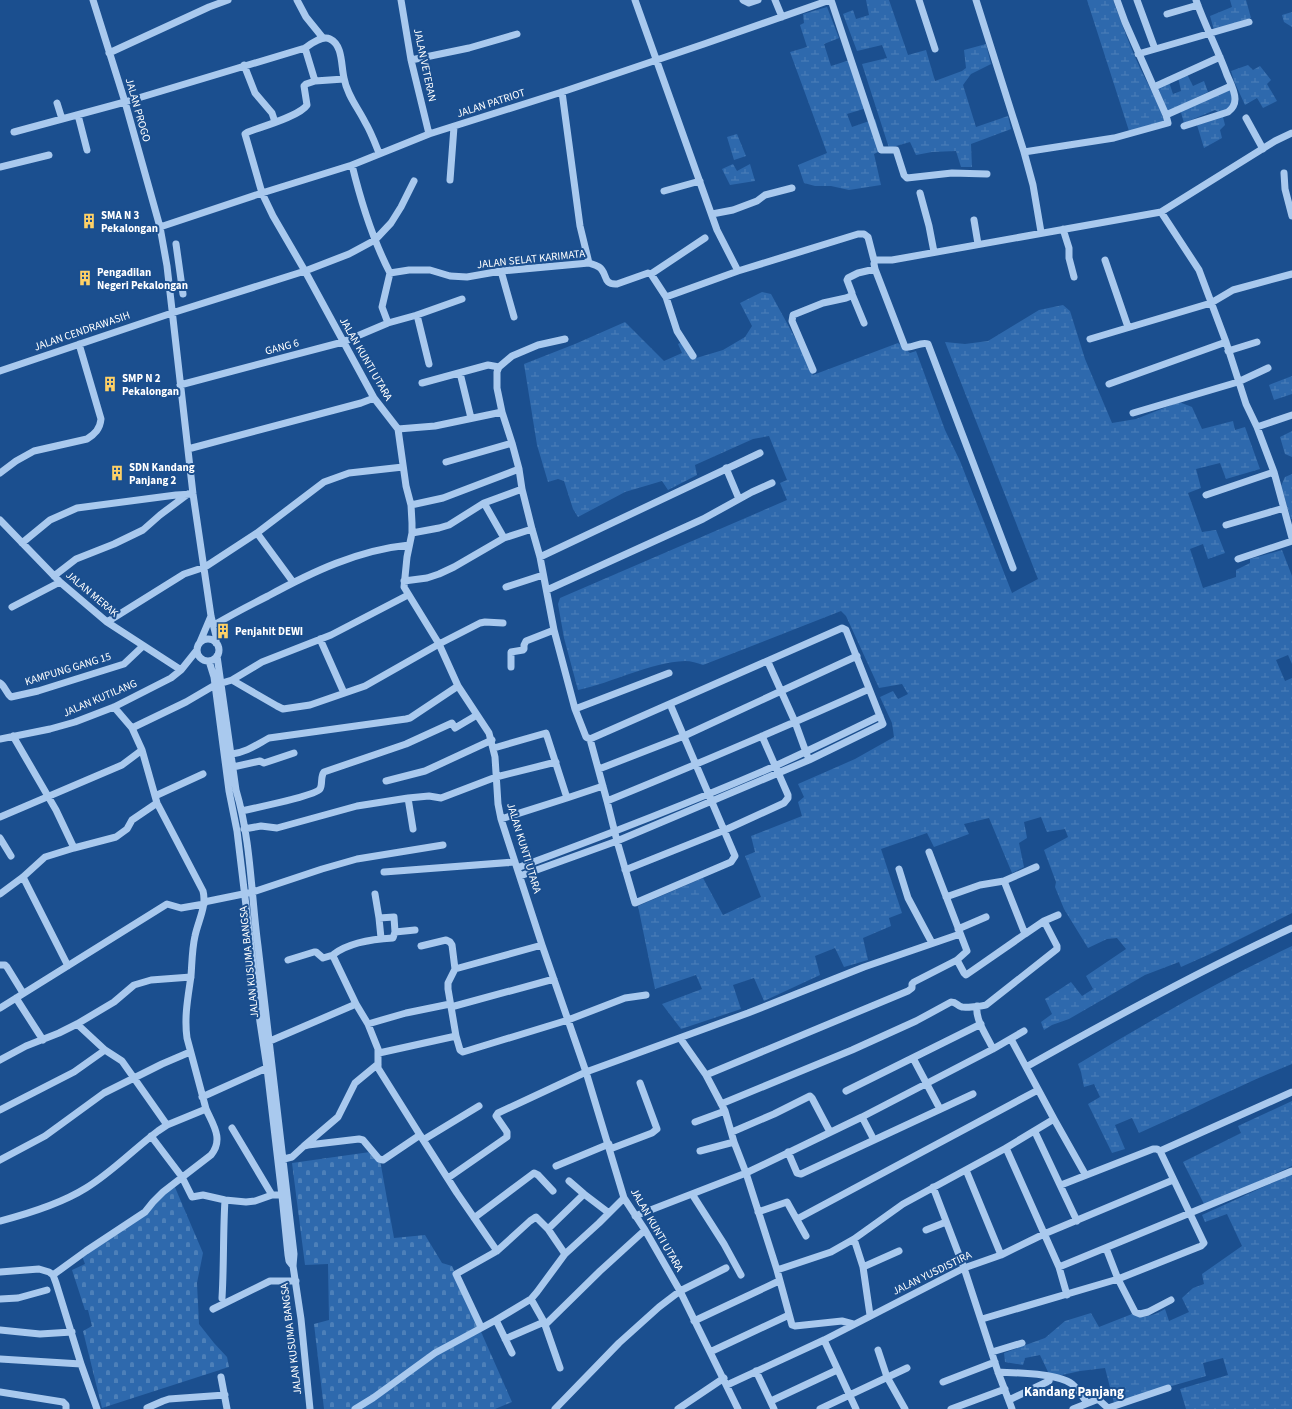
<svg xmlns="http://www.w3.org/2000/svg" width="1292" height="1409" font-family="'Source Sans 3',sans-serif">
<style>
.wetland{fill:url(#wetland-marsh)}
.cemetery{fill:url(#cemetery-stones)}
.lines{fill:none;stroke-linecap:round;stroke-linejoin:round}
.minor{stroke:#a9c9ee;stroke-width:7}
.labels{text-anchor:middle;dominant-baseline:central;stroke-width:4;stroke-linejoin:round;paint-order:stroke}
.street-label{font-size:11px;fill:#fff;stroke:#1b4f8f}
.poi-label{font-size:11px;font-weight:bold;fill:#fff;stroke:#1b4f8f;text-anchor:start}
.quarter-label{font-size:13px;font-weight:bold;fill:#fff;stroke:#1b4f8f}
</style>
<defs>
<pattern id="wetland-marsh" width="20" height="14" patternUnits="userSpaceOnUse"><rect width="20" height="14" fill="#2e69ad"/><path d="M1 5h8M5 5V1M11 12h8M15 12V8" fill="none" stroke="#4d80b9"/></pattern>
<pattern id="cemetery-stones" width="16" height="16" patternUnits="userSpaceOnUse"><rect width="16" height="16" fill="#2e69ad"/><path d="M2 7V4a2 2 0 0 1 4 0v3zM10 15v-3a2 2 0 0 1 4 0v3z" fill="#4d80b9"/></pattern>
</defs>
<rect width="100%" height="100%" fill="#1b4f8f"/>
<path class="wetland" d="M866,0h23l19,55 18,-5 9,31 27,-10 4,-3 -2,-18 22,-6 5,20 -20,10 -8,11 13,42 32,-11 3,13 -40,15 1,23h-11l-5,-16 -24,1 -16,3 -6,-13 -21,6 -27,-84 25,-6 -5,-13 -25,6 -14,-37 10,-4 3,9 13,-4z
M1087,0h26c9,24 17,47 28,70 8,17 18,33 23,51l-35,10z
M1230,0h16l5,18 -37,12 -4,-14 22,-9z
M827,7l12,31 -15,6 7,22 22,-7 17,48 -23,7 5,13 23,-8 9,30 -10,5 7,31 -32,5 -18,-4h-16l-11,-3 -6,-18 29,-12 -37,-101 17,-5 -7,-22 4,-2 -1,-9z
M1292,12v15l-8,-5 -2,-7z
M1248,65l5,5 7,-4 11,14 -4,4 10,17 -14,7 -6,-10 -12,7 -11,-24 -3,-10z
M1187,74l6,12 11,-5 4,11 -27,13 49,-17 3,16 -3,5 -12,3 -3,-2 -31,13 -4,-14 -13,2 -9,-24 11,-5 4,12 8,-3 -3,-14z
M1223,117l2,8 -5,5 2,8 -18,10 -7,-23 17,-6z
M737,134l9,22 -12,4 -7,-23z
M733,164l4,7 13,-7 5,17 -25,4 -8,-16z
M762,292l9,2 28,51 14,30 85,-32 12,10 6,-2 29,79 15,31 52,132 26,-14 -93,-237 20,2 23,-3 51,-31 24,-5 7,6 15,48 27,64 24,-4 43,-17 13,5 10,22 31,-8 2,9 10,-3 15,42 -34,10 -6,-16 -24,6 5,19 -13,5 14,39 14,-2 9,23 -17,6 -5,-15 -13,5 13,39 33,-11v-7l14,-7v-4l32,-9 10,26v88l-4,-9 -12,5 9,21 7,-3v235l-82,41 -29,13 -2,-5 -34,13 -76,44 -17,6 -8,5 -3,-8 11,-8 -7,-15 26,-17 11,14 11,-7 -7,-13 40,-27 -9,-11 -10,1 -19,9 -24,-39 -9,-22 1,-5 -12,-32 24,-13 -3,-8 -18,3 -6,-15 -17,5 3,16 -8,5 5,24 -12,6 -23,-55 -25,6 5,10 -35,13 -7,-14 -46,16 21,64 -13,5 2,8 -28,12 5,22 -24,7 -9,-19 -20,8 5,19 -56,26 -10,-23 -21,7 8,24 -60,20 -19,-25 40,-15 -6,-14 -41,14 -17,-83 65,-28 20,37 38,-18 -16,-41 10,-4 -4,-16 51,-20 -4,-14 6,-5 -6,-13 57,-25 39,-22 -2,-14 -12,-26 13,-6 5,8 10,-5 -6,-10 -23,4 -33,-72 -5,-5 -138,54c-6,-2 -12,-4 -18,-4 -34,1 -73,22 -107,29l-14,-52 -6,-34 2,-6 227,-98 -7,-17 7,-3 -18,-44 -16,3 -58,26 2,10 -29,15 -6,-9 -37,11 -47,25 -5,-8 -9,-28 -6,-2 -10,3 -11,-37 -13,-81 51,-20 50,-22 39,39 18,-8 -4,-9 4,-2 11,17 30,-9 22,-13 7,-11 -12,-23z
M1292,376v18l-18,6 -5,-15z
M1292,431v26l-7,-3 -5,-17z
M1292,474v45h-1l-10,-33 4,-9z
M1292,946v118c-52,21 -102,47 -153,69l-7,-15 -17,7 10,24 -13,4 -24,-49 12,-7 -6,-13 -10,3 -3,-15 -3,-8c70,-42 140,-83 214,-118z
M1292,1101v65l-87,40 -22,-44 58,-29 -3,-7z
M1292,1174v235h-106l-6,-20 48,-14 -5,-17 -20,5 3,13 -92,27 -9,-35 -25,3 -18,4 -13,-1 -9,-19 -15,3 -2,7 -18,-3 -1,-9 41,-15 20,-17 26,-8 8,14 33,-13c11,6 22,1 33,-5l4,12 20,-9 -7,-14 11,-10 11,-4 -2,-10 40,-28 -15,-32 -22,8 -3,-7z"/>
<path class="cemetery" d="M370,1152l10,8 14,78 31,-3 17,28 10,3 60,136 -17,7h-171l-10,-85 15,-4 -1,-56 -23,1 -13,-102z
M174,1185l29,68 -6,30 2,41 15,19 13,14 2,10 -127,41 -19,-77 9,-5 -4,-16h-3l-13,-40 13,-6 -3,-8 64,-42z"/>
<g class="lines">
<path class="minor" d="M93,0l32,102 35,125 7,39 26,228 18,122 5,20v7
M297,0l9,17 17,21
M401,0l10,60 18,74
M635,0l82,230 21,41
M743,0l6,3 9,-3
M775,0l7,17
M831,0l50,150h15l8,25 3,3 45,-5 35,1
M919,0l16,49
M976,0l48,152 9,33 8,47
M1137,0l18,49
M1167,14l31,-9
M305,48l10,33 -9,3 -2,2 3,19c-7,11 -46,22 -59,27l-3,2 17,59 11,23 32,55 69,127 24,31 8,57 5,19 1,18v10l-5,24 -3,30 35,57 19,42 31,47 6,24 3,47 3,15 41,126 44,127 38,126 21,32 35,61 58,118
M109,53l100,-46 19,-7
M1138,54l111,-32
M411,60l58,-12 48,-14
M244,65l11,28 17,20 3,9
M315,81l29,-2
M1154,87l66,-30
M562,92l18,134 9,37
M57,103l5,16
M78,115l9,35
M1166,115l65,-29
M1246,118l17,31
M1184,126l44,-14c4,-3 7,-7 7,-13 0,-8 -5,-17 -8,-24 -9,-25 -22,-49 -31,-75
M14,132l111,-30 180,-54c6,-4 17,-13 25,-9 13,6 11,27 14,39 3,17 14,30 21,44 6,10 10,21 14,31
M1024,152l90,-14 54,-15 -2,-8 -41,-93 -8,-22
M352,165c9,37 21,75 38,108l19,-3h21l20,6 17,1 34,-6 88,-8c3,1 7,2 10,4 9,6 3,18 18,17l31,-11 3,1 15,23 72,-26 120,-37h6l4,3 6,23h18l269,-48 114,-71 17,-8
M0,167l49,-12
M1284,173l1,16 7,27
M450,180l4,-53
M664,191l36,-10
M920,193l9,33 5,26
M1161,212l38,58 27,72 20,62 11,23 17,45 18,66
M712,214l21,-4 24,-9 8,-6 27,-7
M974,220l4,24
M160,227l102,-34 90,-28 77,-31 133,-42 142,-48 126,-44
M1063,229l6,19v10l5,19
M176,244l7,50
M1105,260l23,67
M875,269l30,78c8,2 15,-6 23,-3l85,224
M501,271l13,46
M651,274l54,-36
M852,294l12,29
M666,297l11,34 16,25
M417,315l12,49
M388,323l-6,-16 8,-34
M565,339l-27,6 -26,11 -13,11 -2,5v16l5,24 10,31 7,26 3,20 10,40 8,28 14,73 21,79 11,28 4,2 17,62 10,40 18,62 96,-41 4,-6 -65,-152
M1090,339l121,-36 22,-13 59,-16
M1228,351l29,-9
M813,370l-21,-49 1,-6 30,-12 23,-5 5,-2 1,-3 -5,-13 1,-2 10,-5 17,-4 -1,-5
M0,371l172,-58 133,-42 44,-17 26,-14 16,-17 10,-16 13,-26
M460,373l11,45
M422,383l66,-18 11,2
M1109,384l117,-42
M180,385l163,-43 45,-19 29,-8 45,-16
M1133,413l105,-31 30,-14
M1257,427l35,-12
M398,429l37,-3 67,-14
M188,449l173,-46 13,-5
M446,462l66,-19
M726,468l13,31
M0,473l16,-12 18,-10 53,-12c8,-5 13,-10 14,-20l-22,-75
M1206,495l68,-23
M484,503l20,35
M411,505l32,-7 76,-29
M0,520l60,62 47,40 74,48
M1226,525l58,-17
M257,533l36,49
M412,533l27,-5 10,-3 35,-22 38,-14
M22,543l28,-23 27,-12 99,-13 17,-1
M540,557l220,-104
M1238,559l54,-18
M54,576l22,-17 38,-15 29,-14 17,-15 28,-21
M404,581l23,-3 12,-4 15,-7 50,-29 28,-9
M506,587l37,-12
M547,590l156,-71 49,-27 20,-9
M12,607l48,-25
M107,622l77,-48 21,-7 52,-34 67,-51 25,-9 54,-6
M214,625c17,-10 36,-20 54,-29 44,-24 90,-46 141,-51
M197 650a11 11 0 1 1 22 0a11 11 0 1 1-22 0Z
M320,639l24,54
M200,642l11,-26
M217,656l19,134c15,50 15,104 22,156 12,102 24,205 36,308l-1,12 8,53 9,90
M209,661l5,16 15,114 8,40 23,191 7,46 15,128 6,59 1,6 4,5
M768,662l27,60 12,33
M511,667v-15l12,-2 1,-1v-4l2,-4 28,-11
M232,680l30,-18 69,-27 77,-40
M0,683c5,3 6,10 11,14l27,-6 86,-27 19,-18
M222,683l10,-3 45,26 6,3 27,-4 55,-19 74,-42 41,-21 5,-1 18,1
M575,709l94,-36
M132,728l54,-26 29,-17
M13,736l43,74 18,38
M0,739l50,-10 25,-7 39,-15 57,-29 10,-8 16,-20
M494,748l52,-15 21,65
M232,754c15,-2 24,-9 37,-16l137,-19 4,-1 48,-32
M233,767l27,-6 4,2 30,-10
M599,769l85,-33 173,-80
M386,781l39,-10 67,-31
M155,796l48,-22
M408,798l5,31
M607,801c88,-36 176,-73 262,-112
M242,811c12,-3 73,-15 78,-22 3,-5 0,-12 4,-17l82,-28 46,-21 3,5 22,-13
M0,817l122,-52 20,-15
M501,819l66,-21 36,-12
M244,829l17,-3 16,2 80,-22 51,-8 21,-2 12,2 55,-21 60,-15
M0,838l11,18
M517,868c87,-32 173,-65 258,-102 35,-16 70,-33 105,-50
M899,869l9,29 24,45
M625,870l100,-40 59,-27 4,-5v-3l-26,-59
M384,872l131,-10
M520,876l97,-35 192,-81 74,-36 -37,-94 -4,-2 -252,111
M23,877l45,89
M0,894l23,-17 22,-20 29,-9 42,-11 11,-8 5,-9 25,-17
M375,894l4,24
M946,897l34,-12 24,-4 32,-14
M204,902l49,-10 69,-23 35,-10 86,-14
M958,929l28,-12
M1025,934l19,-13
M381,938l-2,-20 15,-1 1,15
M288,960l26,-8h2l7,6 10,-3
M957,960l7,13 2,2 59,-41 -21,-53
M0,965h5l2,2 16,26
M455,969l87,-24
M16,998l27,42
M356,1004l-23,-48 1,-2c16,-12 40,-15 59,-16l2,-6 20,-2
M977,1006c-2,14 10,30 16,43
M451,1007l103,-28
M0,1008l167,-104 14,4 23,-4
M77,1024l28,26 17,11 45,64
M368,1024l38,-11 44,-9
M456,1036l4,14 3,2 105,-32 57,-22 21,-3
M680,1038l26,37 19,36 9,31 12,31 31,97 54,-18 23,-13 49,-35 103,-56
M1011,1039l43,80
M270,1041l86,-37 12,20 10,25v19l42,67
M379,1053l77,-17 -8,-47v-6l7,-14 -3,-24 -2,-3 -4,-2 -25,6
M913,1058l27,51
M0,1060l26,-14 33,-13 18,-9 37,-22 20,-17 17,-5 40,-3
M1026,1067c87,-49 175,-97 266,-139
M706,1075l202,-84 4,-3v-4l2,-2 43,-22 10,-9 -38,-99
M846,1091l135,-67
M202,1097l69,-31
M721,1104l131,-54 64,-29 35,-19c6,0 6,4 11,5 3,1 21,-1 24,-2l71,-56v-3l-13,-25 14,-6
M0,1110l74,-38 31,-22
M862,1117l12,23
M695,1122l30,-11
M232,1128l40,67
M732,1132l42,-18 36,-18 2,2 18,34
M1035,1132l42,89
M151,1136l31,41 10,20 11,-2 22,5 21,2 9,-1 17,-6h15
M423,1140l56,-34
M304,1146l34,-29 17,-34 23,-19
M610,1149l42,-16 5,-4 -17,-46
M700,1151l34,-9
M1160,1151l132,-59
M788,1152l9,21 4,1 172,-80
M0,1160l45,-24 59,-43 58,-29 28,-12
M280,1160l12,-3 12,-11 4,-1 51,-6 4,1 16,19 4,1 37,-25 37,58 40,58 33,-30 6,-4 12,12 17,25
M556,1166l53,-22
M966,1170l35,85
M1085,1174l-31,-55 -48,29 53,119 233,-96
M448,1178l59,-41v-5l-11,-16 2,-3 88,-41 162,-59 116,-46 96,-33
M569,1181l15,13
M933,1187l31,81 34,104 14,37
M692,1194l32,50 17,31
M758,1212l29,-10 19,34
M635,1216l111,-43 116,-56 131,-68 31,-18
M474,1218l60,-45 4,2 15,16
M797,1219l241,-129
M0,1221c27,-7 62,-18 86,-33 25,-15 48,-39 72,-57l9,-6 39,-16 -19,-71c-3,-21 1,-41 4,-62 1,-13 1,-27 4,-40 3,-15 12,-30 8,-45l-46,-88 -15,-53 -10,-22 -18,-21
M548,1229l36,-35 25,19
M926,1230l20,-8
M854,1239l9,28 7,48
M1106,1248l12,31 17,33 5,2 8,-2 23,-12
M863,1267l36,-16
M1059,1267l8,28
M777,1270l15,55 3,1 47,-5 11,3
M0,1272l39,-3 10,3 4,3 3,8 25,81 -81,-5
M53,1275l33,-24 59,-39 8,-10 10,-10 48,-37c13,-16 2,-30 -5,-46
M222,1298c2,-33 1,-66 3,-98
M0,1299l18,-1 29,-8
M531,1299l13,23 16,46
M213,1309l57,-28h26
M982,1319l136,-40 83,-33 3,-3 -44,-92 -3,-2h-4l-92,36
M496,1320l16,33
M694,1321l85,-40
M545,1325l55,-54 45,-41
M481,1327l-25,-53 41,-23
M0,1330l40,4 32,-2
M505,1339l39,-17
M824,1340l32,69
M878,1350l9,27 18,32
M710,1352l79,-37
M992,1352l30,-9
M81,1364l16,45
M756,1371l18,38
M998,1372c18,1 60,1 74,12 6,5 11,13 15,19
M221,1377l6,32
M943,1382l52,-20
M727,1385l97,-45 140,-72 37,-13 43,-21 129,-54
M0,1392l63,10 3,3v4
M1009,1400l40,-19
M771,1401l66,-31
M147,1408l16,-7 6,-2 56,-4
M355,1409l18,-11 62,-45 61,-33 35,-21 6,-7 28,-38 34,-31 25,-25
M555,1409l64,-66 40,-36 21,-16 46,-23
M678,1409l46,-31
M820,1409l87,-41
M951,1409l54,-20
M1073,1409l23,-9h3l9,8 60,-20"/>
</g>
<defs>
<g id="building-bare" transform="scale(1.2)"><path d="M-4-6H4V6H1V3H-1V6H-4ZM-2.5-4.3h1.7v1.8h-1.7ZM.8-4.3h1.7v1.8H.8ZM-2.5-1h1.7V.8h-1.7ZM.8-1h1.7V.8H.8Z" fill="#ffd166" stroke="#1b4f8f" stroke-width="2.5" paint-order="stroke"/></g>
</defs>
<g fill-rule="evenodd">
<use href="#building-bare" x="89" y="221"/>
<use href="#building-bare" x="85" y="278"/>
<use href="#building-bare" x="110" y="384"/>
<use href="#building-bare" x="117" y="473"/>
<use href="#building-bare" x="223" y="631"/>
</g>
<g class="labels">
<g class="street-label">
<text transform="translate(425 65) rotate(78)">JALAN VETERAN</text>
<text transform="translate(491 103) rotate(-18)">JALAN PATRIOT</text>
<text transform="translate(138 110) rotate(74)">JALAN PROGO</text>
<text transform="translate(531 259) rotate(-6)">JALAN SELAT KARIMATA</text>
<text transform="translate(82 331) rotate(-19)">JALAN CENDRAWASIH</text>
<text transform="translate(282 347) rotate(-15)">GANG 6</text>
<text transform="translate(366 359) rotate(60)">JALAN KUNTI UTARA</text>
<text transform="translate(92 594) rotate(40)">JALAN MERAK</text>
<text transform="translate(68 669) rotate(-17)">KAMPUNG GANG 15</text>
<text transform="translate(100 698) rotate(-23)">JALAN KUTILANG</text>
<text transform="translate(524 848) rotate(73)">JALAN KUNTI UTARA</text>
<text transform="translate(249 962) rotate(-96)">JALAN KUSUMA BANGSA</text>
<text transform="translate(657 1230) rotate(60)">JALAN KUNTI UTARA</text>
<text transform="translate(932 1273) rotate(-26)">JALAN YUSDISTIRA</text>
<text transform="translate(291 1339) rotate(-97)">JALAN KUSUMA BANGSA</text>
</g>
<g class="poi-label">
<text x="101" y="215">SMA N 3<tspan x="101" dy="13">Pekalongan</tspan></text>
<text x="97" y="272">Pengadilan<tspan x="97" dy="13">Negeri Pekalongan</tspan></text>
<text x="122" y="378">SMP N 2<tspan x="122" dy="13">Pekalongan</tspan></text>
<text x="129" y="467">SDN Kandang<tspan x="129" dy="13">Panjang 2</tspan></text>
<text x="235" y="631">Penjahit DEWI</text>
</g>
<g class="quarter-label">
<text x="1074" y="1392">Kandang Panjang</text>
</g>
</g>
</svg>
